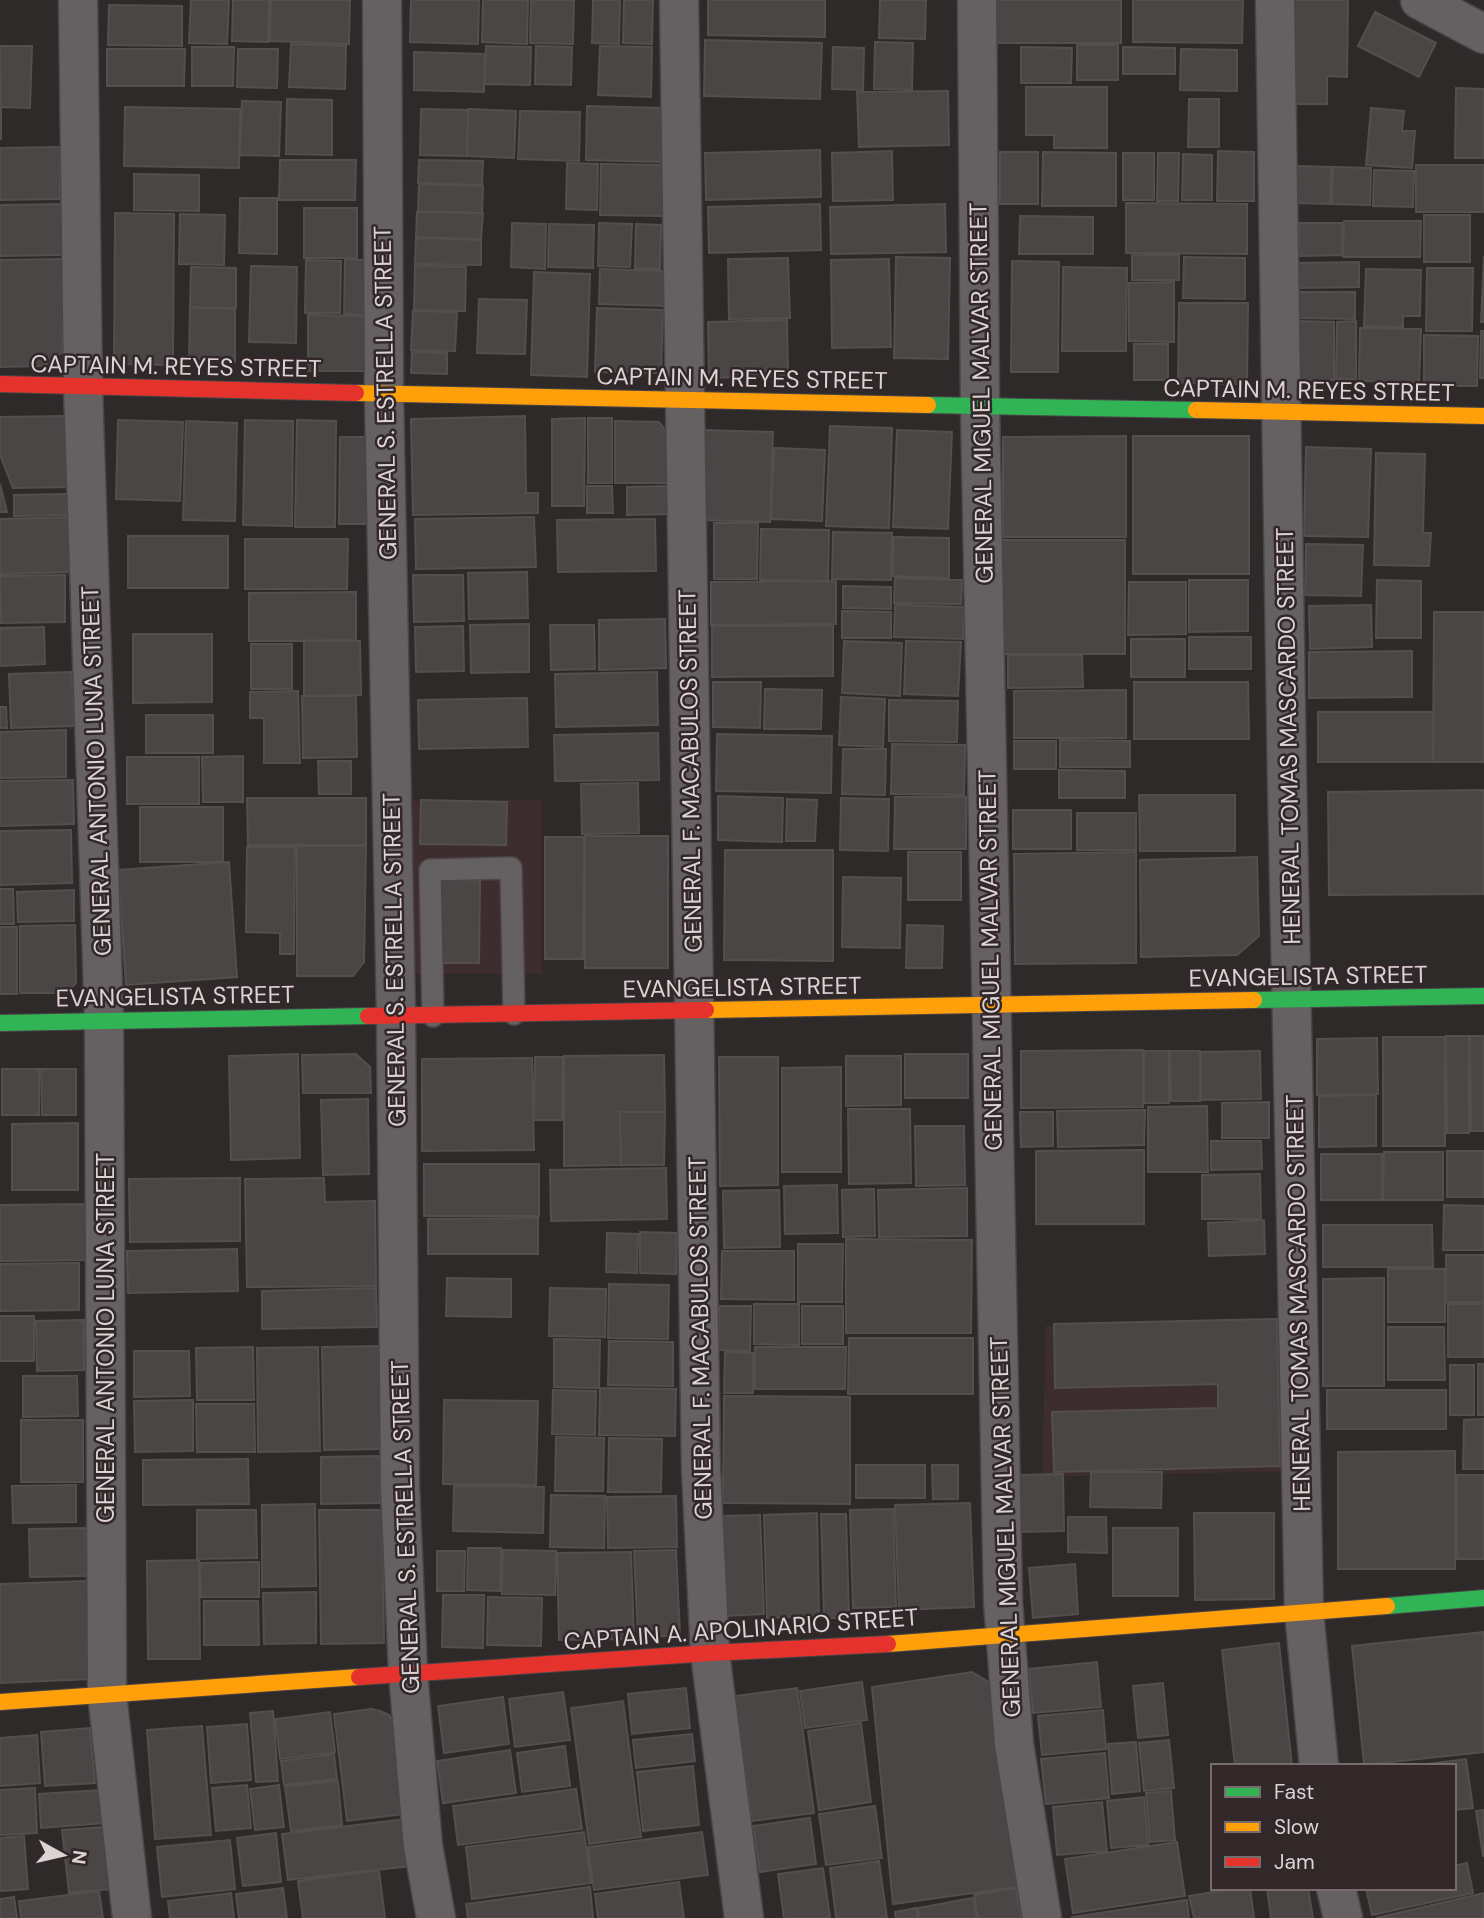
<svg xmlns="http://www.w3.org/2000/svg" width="1484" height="1918" font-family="'DM Sans',sans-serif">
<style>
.built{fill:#3d2d2f}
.building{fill:#4a4646;stroke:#544f4f;stroke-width:2}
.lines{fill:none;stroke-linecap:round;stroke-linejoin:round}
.lane-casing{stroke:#4b4546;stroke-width:24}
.street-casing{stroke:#4b4546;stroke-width:41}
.fast-casing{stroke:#4b4546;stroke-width:18}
.slow-casing{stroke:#4b4546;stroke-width:18}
.jam-casing{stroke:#4b4546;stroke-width:18}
.lane{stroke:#656061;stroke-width:21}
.street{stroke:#656061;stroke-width:38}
.fast{stroke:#30b455;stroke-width:16}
.slow{stroke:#ff9f0a;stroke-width:16}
.jam{stroke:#e5322d;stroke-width:16}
.labels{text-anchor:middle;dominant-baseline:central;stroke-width:5;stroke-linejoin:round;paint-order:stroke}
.street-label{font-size:24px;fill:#dbd3d4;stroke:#322729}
</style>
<rect width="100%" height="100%" fill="#2f2a2a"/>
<path class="built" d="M413,800h129v174h-129z
M1291,1321l1,150 -250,6 4,-151z"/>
<path class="building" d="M191,0h38l-2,44 -38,-1z
M233,0h36l-1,42 -36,-1z
M271,0h79l-1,44 -79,-3z
M411,0h68l-1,44 -68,-2z
M483,0h45l-1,44 -45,-2z
M531,0h43l-1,44 -43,-1z
M593,0h27l-1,44 -27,-1z
M624,0h29l-1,44 -29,-1z
M708,0h117v37l-117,-2z
M880,0h46l-1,39 -46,-1z
M994,0h127v43h-127z
M1133,0h110l-1,43 -109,-1z
M1294,0h54l-1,77 -20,-1v28h-35z
M109,5l73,1v40l-74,-1z
M1375,12l61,31 -17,34 -61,-31z
M705,40l117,3 -2,56 -116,-3z
M875,42l38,1 -1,47 -38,-1z
M291,44l55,2 -1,43 -56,-2z
M1077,45h41v35h-41z
M0,46h32l-2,62 -29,-1v33z
M486,46l45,1 -1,38 -45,-1z
M536,46l36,1 -1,38 -36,-1z
M600,46l52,1 -1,50 -53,-2z
M192,47h42l-1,39h-41z
M833,47l31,1 -1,42 -31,-1z
M1021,47l51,1 -1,35h-50z
M1123,47l52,1v26h-52z
M107,49h78l-1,37h-77z
M238,49h40l-1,39 -40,-1z
M1181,49l56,1v41l-57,-1z
M414,52l71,2 -1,38 -70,-2z
M1026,87h81v61h-53v-13h-28z
M1456,88l28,1v69h-29z
M948,91l1,54 -90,2 -2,-55z
M287,99l45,1v55l-46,-1z
M1189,99h30v48h-31z
M242,101l39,1 -2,54 -39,-1z
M587,106l75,2 -1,54 -75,-2z
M125,107l115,2 -1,59 -115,-2z
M1371,108l33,3 -2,20h13l-3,37 -46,-3z
M421,109l47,1 -1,46 -47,-1z
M468,109l48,2 -2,47 -47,-2z
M520,111l60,1 -1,49 -61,-2z
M60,147v52l-60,1v-52z
M820,150l1,47 -115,3 -1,-47z
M892,151l1,49 -60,1 -1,-48z
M1218,151l36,1v49h-37z
M1000,152h38v52h-38z
M1043,152l73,1v53h-74z
M1123,153h31v47h-31z
M1158,153h21l-1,48h-21z
M1183,154l29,1v45h-30z
M280,160h76l-1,40h-76z
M419,160l64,1 -1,24 -64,-2z
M567,163l31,1 -1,46 -31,-1z
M601,164l63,1 -1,51 -63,-1z
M1416,165h68v47h-68z
M1296,166l35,1 -1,37 -35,-1z
M1333,167l38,1 -1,37 -38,-1z
M1374,170l40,1 -1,36 -40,-1z
M134,174l65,1v36l-65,-1z
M419,184l64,2 -1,27 -64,-2z
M240,198h37v56l-38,-1z
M1126,203l121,1v50l-121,-1z
M62,204v51l-62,1v-51z
M820,204l1,46 -112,3 -1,-46z
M945,204l1,48 -115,2 -1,-47z
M304,208h53v50h-53z
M417,212l66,1 -2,26 -65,-2z
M115,213l59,1 -1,151 -59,-1z
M180,214l45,1 -1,50 -45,-1z
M1424,215h46v47h-46z
M1020,216l73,1v37h-74z
M1344,221h77l-1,36h-77z
M512,223l34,1 -1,45 -34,-2z
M599,223l33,1 -2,43 -32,-1z
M1299,223h43v32l-43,1z
M549,224l45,1 -1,43 -45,-1z
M636,224l25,1 -1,44 -25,-1z
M416,238l65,2v25l-66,-1z
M1132,255h47v25h-47z
M1484,256v66h-3z
M896,257l54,1 -2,101 -54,-1z
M1184,257l61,1v41l-62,-1z
M788,258l2,60 -61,1 -1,-60z
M63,259l-1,93 -18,14 -44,1v-107z
M345,259l21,1 -1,55 -21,-1z
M889,259l2,88 -59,1 -1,-88z
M306,260l35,1 -1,52h-35z
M1012,261l47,1 -1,110h-47z
M1359,262v25l-61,1 -1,-25z
M251,266l46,1 -1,76 -47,-1z
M415,266l51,1 -1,44 -51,-1z
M191,267l45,1v40l-46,-1z
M1063,267l64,1 -1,83h-64z
M1427,268h46l-1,63h-46z
M600,269l66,2 -2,35 -65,-2z
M1366,269l55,1 -1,46h-17v11l-39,-1z
M534,272l56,2 -3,103 -56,-2z
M1174,282v60l-45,-1v-58z
M1298,292h57v27l-57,-1z
M479,299l48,1 -2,54 -48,-1z
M1179,303h69l-1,81 -69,-1z
M190,308l45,1v53l-46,-1z
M597,308l66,2 -2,63 -66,-1z
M413,311l44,1 -2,39 -44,-1z
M308,315l59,1 -1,55h-58z
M787,320l1,56 -79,2 -1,-56z
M1298,321l36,1v58h-36z
M1356,321v58h-20l1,-57z
M1360,328l61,1 -2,53 -60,-1z
M1481,331h3v47h-4z
M1424,335l54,1 -1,50h-53z
M1134,344h34v36h-34z
M412,352l35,1v21l-36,-1z
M67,416l2,71 -56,1 -13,-33v-38z
M525,416l1,77h12v20l-125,2 -2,-96z
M585,418l-1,88h-32v-87z
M588,418h24v65h-24z
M118,420l65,2 -3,79 -64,-2z
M245,420l48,1 -1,105 -49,-1z
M297,420l39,1 -1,106h-40z
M186,421l51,2 -2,98 -52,-1z
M615,421l44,1 13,17 -1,44h-56z
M830,426l62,2 -3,100 -63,-2z
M703,430l70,2 -3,90 -70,-2z
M897,430l55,2 -4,97 -55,-2z
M1126,436v101h-123v-100z
M1133,436h116v138h-116z
M340,437h28l-1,87h-28z
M1306,447l65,2 -3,88 -64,-1z
M774,448l51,2 -3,71 -51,-2z
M1376,453l49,1 -2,79h8l-2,33 -55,-1z
M0,484l7,28h-7z
M587,486h25l1,27h-26z
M671,486v28l-44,1v-28z
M67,494v21l-53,1v-21z
M72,517v55l-72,2v-55z
M534,517l2,50 -120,2 -1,-50z
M655,519l1,52 -98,1 -1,-52z
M714,523h44l-1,56h-43z
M761,529l68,1 -1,51 -68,-1z
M833,532l59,1 -1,47 -59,-1z
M128,536h100v52h-100z
M893,537l56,1v40l-56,-2z
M245,539h103l-1,50h-102z
M1002,540h123v114h-123z
M1306,544l57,1 -2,51 -56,-1z
M527,572l1,46 -59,1 -1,-46z
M65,575v47l-64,1 -1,-47z
M413,575h50l1,46 -50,1z
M895,578l67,2 -1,24 -67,-1z
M1189,580h59v51l-59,1z
M1377,580l44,1v57h-45z
M836,581v43l-125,1v-43z
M1129,582h57v52l-58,1z
M843,586l48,1v22l-48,-1z
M356,592v48l-107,1v-48z
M895,605l69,2 -1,32 -69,-2z
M1371,605l1,42 -62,2 -1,-43z
M842,611l49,1v26h-49z
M1434,612h50v150h-51z
M665,619l1,49 -67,2v-50z
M529,624v48l-58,1 -1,-48z
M550,625h44l1,44 -44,1z
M463,626l1,45 -48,1 -1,-45z
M712,626h121v50l-121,1z
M44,627l1,37 -45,2v-38z
M133,634h79v68l-79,1z
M1189,637h62v32h-62z
M1131,639h54v38h-54z
M304,641h56l1,54 -57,1z
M844,641l58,2 -2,53 -58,-3z
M906,641l55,1 -3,54 -54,-2z
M251,644h41v45h-41z
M1412,651v46l-103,1v-46z
M1008,655h74l1,32 -75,1z
M72,672l2,54 -63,2 -2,-54z
M657,672l1,53 -102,2 -1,-53z
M713,682h48l-1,46 -47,-1z
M1134,682h114l1,57h-115z
M765,689l57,1 -1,39h-57z
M1126,690v48h-112v-47z
M298,691l2,72h-36v-45h-14v-26z
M302,696h54l1,61 -54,1z
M841,697l44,2 -2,48 -44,-2z
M527,698l1,49 -109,2 -1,-49z
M889,700l69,1 -1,41 -68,-1z
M0,707h6l1,21h-7z
M1318,712h116l-1,50h-115z
M146,715h67v38h-67z
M66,730v47l-66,1v-46z
M658,733l1,47 -104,1 -1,-46z
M717,734l115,2 -1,57 -115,-2z
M1060,740l70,1v26h-70z
M1014,741h42v28h-42z
M892,744l73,1 -1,50 -73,-1z
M843,749h43l-1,46 -43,-1z
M243,756v46h-40l-1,-45z
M127,757h72v47h-72z
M318,761h33v33h-32z
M1059,770l66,1v27h-66z
M73,780l1,44 -74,2v-45z
M638,783l1,50 -57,1 -1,-50z
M1484,790v104l-155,1 -1,-103z
M1139,795h96v56h-95z
M718,796l65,2 -1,44 -64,-2z
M895,797h71v52h-72z
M247,798h119v47h-118z
M841,798l48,1 -1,52 -48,-1z
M787,799l30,1 -2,41h-29z
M421,800l86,2 -1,43 -86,-1z
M140,807h83v55h-83z
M1013,810h58v39h-58z
M1077,813h59v37h-59z
M71,830l1,53 -72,2v-54z
M585,836h83v132h-83z
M545,837h39l-1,122h-38z
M297,846h69l-2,116 -11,14h-56z
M247,847h48l-1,107h-14v-21l-34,-1z
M725,850h108v111l-109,-1z
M908,852h53v48h-53z
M1136,852v111l-121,1 -1,-110z
M1257,857l2,79 -22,19 -96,2 -1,-97z
M229,862l8,115 -111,8 -8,-115z
M843,877l58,1 -1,70 -58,-1z
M434,880l46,1 -1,82h-46z
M0,889h13l1,35h-14z
M74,890v31l-56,1 -1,-30z
M75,925l1,58 -9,10h-47v-67z
M907,925l36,1 -1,42h-36z
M0,927h17v67h-17z
M1446,1036h23v97h-22z
M1470,1036h14v95h-13z
M1383,1037h62v109h-62z
M1377,1038l1,56 -61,1v-56z
M1143,1050v57l-122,1v-57z
M1144,1051h25v52h-25z
M1170,1051h30v50h-29z
M1260,1051l1,48 -60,1v-48z
M298,1054l2,104 -69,2 -2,-104z
M356,1054l14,13 1,26h-68l-1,-38z
M905,1054h63v44h-63z
M664,1055l1,57h-45l1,53 -57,1v-110z
M846,1056h55v49l-55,1z
M535,1057h28l-1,63h-28z
M719,1057h59v128l-58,1z
M532,1058l2,92 -112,1v-92z
M841,1067v105h-59v-104z
M2,1069h37v46h-37z
M41,1069h35v46h-34z
M1376,1095v51l-57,1v-51z
M368,1099l1,75 -46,1 -2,-75z
M1269,1102v36h-47v-35z
M1207,1106l1,66h-60v-65z
M848,1109h62l1,74 -62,1z
M1145,1110l-1,35 -86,2 -1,-36z
M620,1112h45l-1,53h-43z
M1020,1112h33v34l-32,1z
M78,1123v67h-66v-66z
M915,1126h49l1,59 -49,1z
M1211,1141h50l1,28 -51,1z
M1144,1150v74h-108v-73z
M1447,1151h37v46h-37z
M1384,1152h59v48h-60z
M1321,1154h61v46h-61z
M424,1164h115v52h-115z
M666,1168l1,51 -116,2 -1,-51z
M1260,1174l1,45h-59v-44z
M240,1178v63l-110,1 -1,-63z
M324,1178l1,24 50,-1 1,85 -129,1 -2,-108z
M837,1185l1,48 -53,1 -1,-48z
M967,1188v48l-88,1 -1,-47z
M874,1189l1,47 -32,1 -1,-47z
M779,1190l1,57 -56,1 -1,-57z
M88,1204v56l-88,1v-56z
M1444,1205l40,1v44h-41z
M538,1218v36h-110v-35z
M1264,1220l1,34 -56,2 -1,-33z
M1323,1225h109l1,42h-110z
M640,1232l37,1 -1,41 -36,-1z
M607,1233l31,1 -1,39 -31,-1z
M846,1239l126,1 -1,93h-125z
M798,1244h45l-1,58h-44z
M237,1249l1,42 -110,2 -1,-42z
M722,1251h72v49l-73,-1z
M1446,1255h38v47h-38z
M79,1263v47l-79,1v-47z
M1388,1269h57v53h-57z
M447,1278l64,1v38l-65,-1z
M1384,1278v108h-61v-107z
M609,1284l60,1 -1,54 -60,-1z
M376,1288l1,39 -115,2v-38z
M550,1288l56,1 -1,48 -56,-1z
M754,1304h45v41l-45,-1z
M1448,1304h36v53h-36z
M719,1306h32l-1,45 -31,-1z
M802,1306h41v38h-41z
M0,1316h34v45h-34z
M1277,1319l3,147 -226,6 -2,-60 166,-4v-24l-163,4 -1,-64z
M84,1320v50l-47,1 -1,-50z
M1388,1327h56l1,53h-57z
M849,1338h124v56h-125z
M554,1339l46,1 -1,48 -45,-1z
M609,1341l64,1v44l-65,-1z
M381,1346l1,103 -58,1 -2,-103z
M253,1347l1,53h-57l-1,-52z
M318,1347l2,104 -62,1 -1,-104z
M755,1347h91l-1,42h-90z
M134,1351h55l1,45 -56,1z
M725,1352l28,1v40h-29z
M1478,1364h6v51h-6z
M1450,1365h24v50h-24z
M23,1376h54l1,40 -55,1z
M600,1388l76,1 -1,47 -76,-1z
M553,1390l43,1 -1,44 -43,-1z
M1327,1390h119v39h-119z
M724,1396l126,1v107l-127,-1z
M193,1400v51l-58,1 -1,-51z
M444,1400l94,1 -2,84 -93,-1z
M196,1404h58l1,48h-58z
M1484,1419v50h-21l1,-49z
M21,1420h62v62h-62z
M556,1437l48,1 -1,53h-48z
M609,1438l53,1 -1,53h-53z
M1455,1451v118h-117v-117z
M380,1456v47l-59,1v-47z
M248,1459l1,45 -106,1v-45z
M856,1465h69v33h-69z
M932,1465h26v34h-25z
M1091,1472h71l-1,36 -71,-1z
M1063,1474l1,57 -47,1 -1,-57z
M1457,1475h27v84h-27z
M76,1485v37l-63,1 -1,-37z
M454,1486l90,1 -1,46 -90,-2z
M551,1495l54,1 -1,52 -54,-1z
M676,1496l1,51 -69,1 -1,-51z
M970,1503l4,104 -75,3 -4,-105z
M315,1504l1,82 -54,1v-82z
M893,1509l3,98 -43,1 -3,-98z
M197,1510h59l1,48 -60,1z
M319,1510h63l2,133 -63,1z
M817,1513l2,103 -52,2 -3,-103z
M1194,1513h80v86l-79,1z
M821,1514h25l3,104h-25z
M760,1515l4,99 -38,2 -3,-100z
M1068,1517h38l1,36 -39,-1z
M86,1528l1,48 -57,1 -1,-48z
M1113,1528h65v68h-65z
M468,1548h33l-1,43 -33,-1z
M503,1550l53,1 -1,44 -53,-1z
M676,1550l4,85 -42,3 -4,-87z
M437,1551h28l-1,40h-27z
M631,1552l3,87 -75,1 -2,-87z
M199,1560l1,99h-52l-1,-98z
M259,1562v35h-58l-1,-34z
M1075,1564l3,50 -45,4 -4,-50z
M87,1581l3,98 -90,4v-99z
M316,1592v51l-52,1 -1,-51z
M443,1595h41l-1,53 -41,-1z
M488,1597l54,1 -1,48 -54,-1z
M204,1601h54l1,44h-55z
M1484,1632v120l-120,13 -12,-119z
M1279,1643l13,123h-57l-13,-116z
M1097,1662l4,45 -68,6 -4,-44z
M972,1672l25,15 20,200 -124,17 -21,-217z
M862,1682l5,38 -62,8 -5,-37z
M1163,1683l5,52 -30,3 -5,-52z
M686,1688l4,40 -58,6 -4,-40z
M797,1688l17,125 -62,8 -17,-125z
M563,1692l7,48 -55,7 -6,-48z
M503,1697l6,47 -65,9 -6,-47z
M623,1701l18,136 -52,7 -18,-136z
M371,1709l9,2 9,4 4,7 12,92 -58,7 -13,-107z
M1103,1710l3,39 -64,6 -4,-39z
M273,1711l5,70 -22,1 -6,-69z
M330,1712l5,40 -55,7 -5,-40z
M861,1723l10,79 -52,8 -11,-79z
M247,1724l4,56 -40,3 -4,-56z
M202,1726l9,109 -56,4 -8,-109z
M90,1728l5,55 -50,3 -4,-54z
M692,1734l3,27 -59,7 -3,-28z
M37,1735l3,48 -40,3v-48z
M1169,1740l5,48 -30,3 -5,-48z
M1136,1742l4,49 -28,3 -4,-50z
M565,1746l5,40 -48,6 -5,-39z
M510,1750l6,43 -73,10 -6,-42z
M1105,1753l4,45 -63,6 -5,-45z
M334,1754l3,25 -53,6 -3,-24z
M1466,1759l7,49 -19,2v-44h-42z
M693,1766l6,59 -56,6 -6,-59z
M338,1781l4,44 -51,6 -6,-44z
M247,1785l4,43 -35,3 -4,-43z
M279,1785l5,42 -29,3 -5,-41z
M35,1788l2,45 -37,2v-45z
M576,1789l6,40 -124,16 -5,-39z
M102,1790l3,33 -64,5 -2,-34z
M1171,1791l4,49 -25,2 -4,-49z
M1144,1797l4,48 -37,3 -4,-47z
M1102,1802l5,49 -50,4 -4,-48z
M875,1806l7,52 -56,7 -7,-51z
M1484,1810v46h-1l-7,-45z
M810,1818l6,46 -56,8 -7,-46z
M405,1819l5,47 -122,14 -6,-46z
M104,1827l6,62 -41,4 -7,-63z
M584,1832l7,51 -119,16 -6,-52z
M702,1832l6,43 -114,15 -6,-43z
M276,1833l5,49 -38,4 -6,-48z
M24,1836l4,53 -28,2v-53z
M230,1840l5,49 -73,8 -5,-50z
M1177,1842l8,54 -112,17 -8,-54z
M879,1861l8,57h-51l-6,-50z
M1467,1863l6,30 -101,22 -6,-27h88v-22z
M823,1868l7,50h-46l-6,-44z
M379,1870l6,48h-82l-5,-37z
M679,1882l5,36h-86l-3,-24z
M590,1887l3,31h-125l-2,-14z
M283,1888l4,30h-48l-3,-24z
M1016,1888l5,30h-43l-4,-23z
M1237,1888h13l4,30h-60l-5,-22z
M1267,1888h41l5,30h-42z
M99,1891l4,27h-82l-2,-17z
M231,1893l3,25h-64l-2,-17z
M1484,1893v25h-108z
M14,1897l3,21h-17v-19z
M973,1898l4,20h-58l-1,-10z
M1187,1900l2,18h-117v-1z
M916,1908l2,10h-22l-1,-6z"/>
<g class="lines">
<g class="lane-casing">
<path id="lane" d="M433,1016l-3,-146 81,-2 3,146"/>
</g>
<g class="street-casing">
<path id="street" d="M78,0l5,387 21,633 3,674 25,224
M382,0l2,394 12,622 4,470 8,187 15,173 13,72
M679,0l22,1469 9,184 34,265
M977,0l3,406 23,1196 11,142 28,174
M1275,0l12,781 17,831 15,154
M1420,0l64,34
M1336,1888l7,30"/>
</g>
<g class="fast-casing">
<path id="fast" d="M928,405l268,5
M1254,1000l230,-4
M0,1023l368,-7
M1387,1606l97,-8"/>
</g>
<g class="slow-casing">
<path id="slow" d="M356,393l572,12
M1196,410l288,6
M706,1010l548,-10
M888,1644l499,-38
M0,1702l359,-25"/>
</g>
<g class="jam-casing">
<path id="jam" d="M0,384l356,9
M368,1016l338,-6
M359,1677l351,-24 178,-9"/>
</g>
<use href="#lane" class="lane"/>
<use href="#street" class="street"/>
<use href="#fast" class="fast"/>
<use href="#slow" class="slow"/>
<use href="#jam" class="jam"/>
</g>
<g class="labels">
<g class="street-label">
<text transform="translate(176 366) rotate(1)">CAPTAIN M. REYES STREET</text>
<text transform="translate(742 378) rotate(1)">CAPTAIN M. REYES STREET</text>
<text transform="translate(1309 390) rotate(1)">CAPTAIN M. REYES STREET</text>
<text transform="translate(385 393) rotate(-91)">GENERAL S. ESTRELLA STREET</text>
<text transform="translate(981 393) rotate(-91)">GENERAL MIGUEL MALVAR STREET</text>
<text transform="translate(1288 736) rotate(-91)">HENERAL TOMAS MASCARDO STREET</text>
<text transform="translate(96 771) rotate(-92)">GENERAL ANTONIO LUNA STREET</text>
<text transform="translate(690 771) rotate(-91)">GENERAL F. MACABULOS STREET</text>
<text transform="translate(394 960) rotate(-91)">GENERAL S. ESTRELLA STREET</text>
<text transform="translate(990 960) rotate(-91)">GENERAL MIGUEL MALVAR STREET</text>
<text transform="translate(1308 976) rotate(-1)">EVANGELISTA STREET</text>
<text transform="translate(742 987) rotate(-1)">EVANGELISTA STREET</text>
<text transform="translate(175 996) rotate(-1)">EVANGELISTA STREET</text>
<text transform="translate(1298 1303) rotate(-91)">HENERAL TOMAS MASCARDO STREET</text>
<text transform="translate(105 1338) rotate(-90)">GENERAL ANTONIO LUNA STREET</text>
<text transform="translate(700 1338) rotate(-91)">GENERAL F. MACABULOS STREET</text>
<text transform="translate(405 1527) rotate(-92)">GENERAL S. ESTRELLA STREET</text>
<text transform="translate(1005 1527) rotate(-92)">GENERAL MIGUEL MALVAR STREET</text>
<text transform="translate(741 1629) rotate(-4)">CAPTAIN A. APOLINARIO STREET</text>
</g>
</g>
<rect x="1211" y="1764" width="245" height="126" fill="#322729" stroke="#766c6d" stroke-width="2"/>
<rect x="1225" y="1787" width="35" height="10" fill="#30b455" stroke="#766c6d" stroke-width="2"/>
<text x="1274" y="1799" font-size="21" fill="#dbd3d4">Fast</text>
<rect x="1225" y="1822" width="35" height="10" fill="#ff9f0a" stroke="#766c6d" stroke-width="2"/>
<text x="1274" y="1834" font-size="21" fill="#dbd3d4">Slow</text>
<rect x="1225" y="1857" width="35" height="10" fill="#e5322d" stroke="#766c6d" stroke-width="2"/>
<text x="1274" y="1869" font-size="21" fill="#dbd3d4">Jam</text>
<g transform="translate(63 1855) rotate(98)" stroke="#322729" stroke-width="5" paint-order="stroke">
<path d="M0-5L12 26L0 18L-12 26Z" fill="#dbd3d4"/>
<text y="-10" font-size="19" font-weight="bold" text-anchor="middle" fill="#dbd3d4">N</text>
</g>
</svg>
